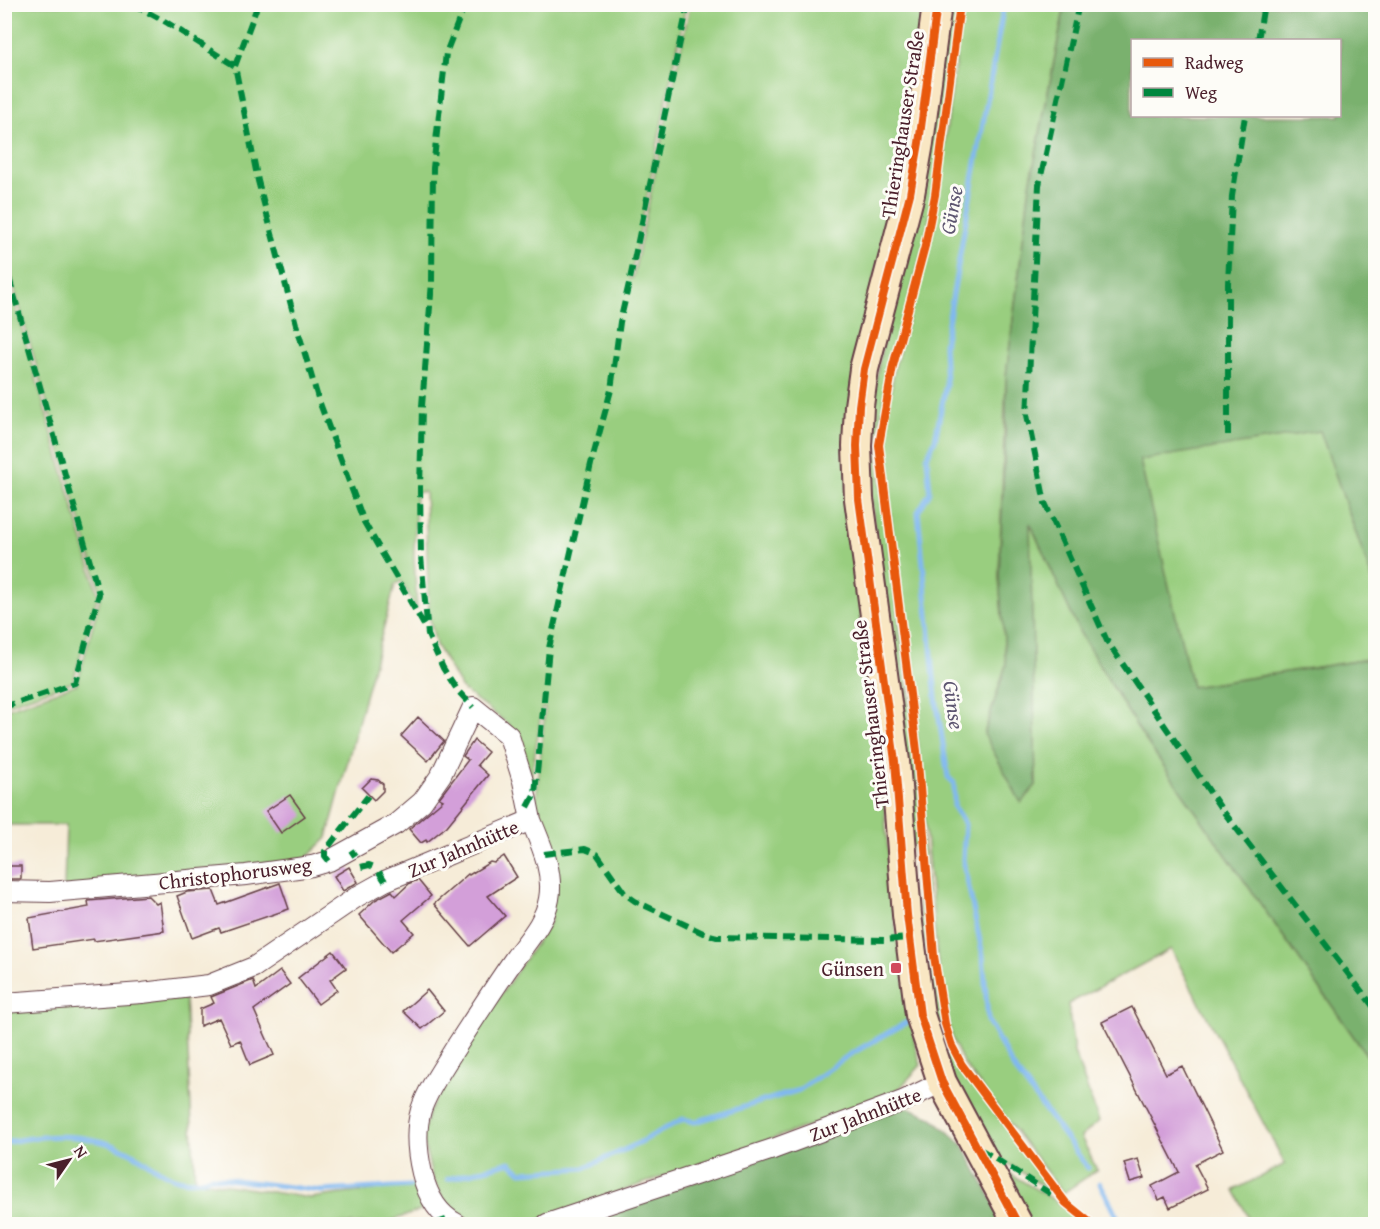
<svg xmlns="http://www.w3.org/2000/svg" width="1380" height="1229" font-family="'Gentium Book Plus',serif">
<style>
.green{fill:#99ce7f;stroke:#727655;stroke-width:1.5}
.forest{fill:#7ab16e;stroke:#62684c;stroke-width:1.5;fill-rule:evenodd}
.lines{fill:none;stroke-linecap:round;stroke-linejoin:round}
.stream{stroke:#80b8f0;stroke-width:5}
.building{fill:#d39fd9}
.street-casing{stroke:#643e45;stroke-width:22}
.secondary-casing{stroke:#643e45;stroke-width:32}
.street{stroke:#fff;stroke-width:20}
.secondary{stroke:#f9e7c3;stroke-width:28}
.quiet{stroke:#00873e;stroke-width:6;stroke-dasharray:12 6;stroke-linecap:butt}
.cycleway-casing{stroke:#fdfcf7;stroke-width:11}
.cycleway{stroke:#e8590c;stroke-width:8}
.poi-dot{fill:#d1495b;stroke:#fdfcf7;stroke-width:2}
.labels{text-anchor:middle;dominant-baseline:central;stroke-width:6;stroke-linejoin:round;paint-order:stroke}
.street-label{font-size:20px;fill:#4a1f2b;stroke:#fdfcf7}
.poi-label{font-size:20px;fill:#4a1f2b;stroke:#fdfcf7;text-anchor:end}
.water-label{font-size:21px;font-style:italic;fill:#5d5570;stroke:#fdfcf7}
</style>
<rect width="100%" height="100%" fill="#fdfcf7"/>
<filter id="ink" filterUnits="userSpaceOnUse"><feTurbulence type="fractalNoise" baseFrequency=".0167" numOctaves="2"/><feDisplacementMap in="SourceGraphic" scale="12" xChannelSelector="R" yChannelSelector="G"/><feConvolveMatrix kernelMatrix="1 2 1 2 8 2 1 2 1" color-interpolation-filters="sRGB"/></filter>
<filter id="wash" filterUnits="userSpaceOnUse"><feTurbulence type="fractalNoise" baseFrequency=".008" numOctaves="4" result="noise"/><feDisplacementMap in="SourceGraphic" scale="24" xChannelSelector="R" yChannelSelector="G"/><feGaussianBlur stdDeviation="1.35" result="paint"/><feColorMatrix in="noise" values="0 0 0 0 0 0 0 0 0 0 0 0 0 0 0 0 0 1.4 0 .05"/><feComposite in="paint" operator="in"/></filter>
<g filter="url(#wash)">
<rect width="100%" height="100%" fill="#f6ecd8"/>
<path class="green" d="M5,5h681l-56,274 3,-1 57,-273h234l-18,150 -51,199 21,361 18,202 21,127 6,21 -23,25 -38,18 -324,113 -43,3 -26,-5 -23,-18 -12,-25 -10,-40 7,-24 21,-42 101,-149 -10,-96 -5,-23 9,-94h-3l-12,77 -22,-61 -46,-35 -26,-44 -7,-30 -4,-123h-9l-2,65 3,52 -16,-28 -6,4 -68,253 -29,28 -234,23 2,-64h-61l-1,-115 73,-26 24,-90 -96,-339z
M949,5h10l-25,191 -10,50 -33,117 -15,81 39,299 17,211 12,71 5,19 11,22 100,131 -75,-48 -50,-111 -70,-591 26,-153z
M963,5h102l-35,180 -24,191 -7,201 7,88 -22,69 52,51 -7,-264 51,112 62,102 233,332v157h-123l-18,-34 51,-26 -114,-215 -103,55 6,48 25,69 -18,16 16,33 -34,23 -99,-129 -10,-21 -6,-19 -11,-68 -19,-209 -36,-304 13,-77 33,-118 10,-54z
M4,266l94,328 -25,88 -68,23z
M1320,430l55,157v71l-183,29 -53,-228z
M185,998l10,182 115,18 110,-14 5,25 -43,15h-377v-218z
M991,1162l73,44 23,18h-64z"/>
<path class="forest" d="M1065,5h310v582l-55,-156 -180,29 52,227 183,-29v409l-233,-332 -62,-102 -50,-110 6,262 -15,18 -37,-69 22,-69 -7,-88 7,-159v-42l24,-191zM1132,40h208v76h-208z
M907,1107l24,10 32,28 42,79h-431z"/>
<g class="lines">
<path class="stream" d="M1004,4l-60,341 2,39 -11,56 -8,17 3,35 -12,20 18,186 12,79 6,6v24l11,17 -2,36 20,96 5,65 25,46 75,101
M4,1143c39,-9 82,-10 119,6 33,14 48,42 88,28l110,14 89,-5
M448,1179l62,-17 11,10 63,-4 51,-23 48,-26 12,3 104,-32 50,-35 60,-34
M1100,1183l21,41"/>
</g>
<g id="blocks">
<path class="building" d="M418,717l26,24 -16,20 -27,-25z
M474,740l14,12 -11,13 11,10 -41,51 -20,16 -1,-2 -5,3 -12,-14 34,-29 -4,-2 29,-38 -5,-4z
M371,779l7,1 5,4v7l-9,9 -12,-12z
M290,795l15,21 -24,17 -15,-22z
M504,856l13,21 -29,19 17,20 -35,30 -36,-42 34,-30 1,1 21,-13 4,1z
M7,866h14v13h-14z
M349,867l9,15 -15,9 -9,-15z
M418,880l13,16 -28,24 11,13 -23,19 -32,-37 16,-15 17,-9 4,5 14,-13z
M280,883l9,26 -68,23 -2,-4 -27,10 -15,-42 10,-4 26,-2 6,15z
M148,896l8,8 4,-2 4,29 -70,10v-2l-61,9 -4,-30 60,-11 -1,-6z
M333,951l13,17 -16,12 7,10 -19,14 -20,-26z
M280,971l10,13 -36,26 20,45 -24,10 -10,-25 -9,4 -12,-26 -19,8v-17l14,-6 -3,-6 42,-17 3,9z
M427,990l17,21 -22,18 -19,-18z
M1132,1007l34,67 16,-8 41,84 -28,14 13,25 -38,19 -5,-11 -6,3 -7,-14 27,-14 -77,-150z
M1138,1159l6,19 -14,4 -6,-19z"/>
</g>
</g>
<g filter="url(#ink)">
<use href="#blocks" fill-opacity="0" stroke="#643e45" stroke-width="1.5"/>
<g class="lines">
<g class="street-casing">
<path id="street" d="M4,891l46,1 196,-17 66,-9 17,-5 67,-37 26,-22 19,-27 32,-68 36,29 14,45 8,39
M4,1003l138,-10 67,-8 45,-18 104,-71 27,-15 146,-61c10,25 23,51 18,79 -4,23 -21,41 -34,59 -21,30 -41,61 -61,92 -11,18 -26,39 -33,60 -6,21 -4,42 1,63 5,21 15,41 35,51
M547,1224l226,-75 132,-49 37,-18"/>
</g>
<g class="secondary-casing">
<path id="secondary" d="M937,4l-18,139 -9,51 -46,175 -5,37 -2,40 2,53 36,262 12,154 13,100 22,67 76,142"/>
</g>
<use href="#street" class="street"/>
<use href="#secondary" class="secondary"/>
<path class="quiet" d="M132,4l34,18 69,44
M258,4l-23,62 23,115 38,143 22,74 46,124 60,103
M465,4l-19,49 -13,115 -1,114 -10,124 -2,82 1,68 7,79 15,33 15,23 15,16
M1079,4l-40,181 -12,230 18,88 62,138 113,166 156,203
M1258,40l6,-36
M4,260l95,334 -24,89 -71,24
M1376,357l-4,12 4,7
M1228,435v-151l4,-88 13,-80
M528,807l7,-13 14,-146 42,-184 20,-74 9,-68 10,-43 58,-275
M351,850l4,6
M544,854l41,-5 12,5 28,40 10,7 68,32 14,4 168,3 24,-2
M329,861l-4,-5v-5l43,-55
M361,867l8,-2 5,2
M379,872l6,9
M980,1149l76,48
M435,1224l13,-5"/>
<g class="cycleway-casing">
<path id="cycleway" d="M937,4l-18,139 -9,51 -46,175 -5,37 -2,40 2,53 36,262 12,154 13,100 22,67 76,142
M960,4l-25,191 -10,51 -32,120 -14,79 38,306 17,205 11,68 7,22 10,19 104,138 26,21"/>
</g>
<use href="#cycleway" class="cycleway"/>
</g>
</g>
<rect class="poi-dot" x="890" y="962" width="12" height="12" rx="3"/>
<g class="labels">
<g class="street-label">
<text transform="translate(902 124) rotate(-81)">Thieringhauser Straße</text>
<text transform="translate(870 714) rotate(-97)">Thieringhauser Straße</text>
<text transform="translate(463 848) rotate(-23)">Zur Jahnhütte</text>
<text transform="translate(235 873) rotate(-7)">Christophorusweg</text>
<text transform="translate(865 1114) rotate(-21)">Zur Jahnhütte</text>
</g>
<g class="poi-label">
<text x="884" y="968">Günsen</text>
</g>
<g class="water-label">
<text transform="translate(951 210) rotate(-80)">Günse</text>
<text transform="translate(954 705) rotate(82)">Günse</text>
</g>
</g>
<rect width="1380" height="1229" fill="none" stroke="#fdfcf7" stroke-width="24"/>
<rect x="1131" y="39" width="210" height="78" fill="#fdfcf7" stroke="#b5a4a5" stroke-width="1.5"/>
<rect x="1143" y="58" width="30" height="9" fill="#e8590c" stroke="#b5a4a5" stroke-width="1.5"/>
<text x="1185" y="69" font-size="18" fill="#4a1f2b">Radweg</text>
<rect x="1143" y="88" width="30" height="9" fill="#00873e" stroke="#b5a4a5" stroke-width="1.5"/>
<text x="1185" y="99" font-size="18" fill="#4a1f2b">Weg</text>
<g transform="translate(69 1160) rotate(55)" stroke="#fdfcf7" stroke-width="4.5" paint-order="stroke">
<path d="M0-4.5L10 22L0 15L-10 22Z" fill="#4a1f2b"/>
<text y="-9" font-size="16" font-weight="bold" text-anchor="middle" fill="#4a1f2b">N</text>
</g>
</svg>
